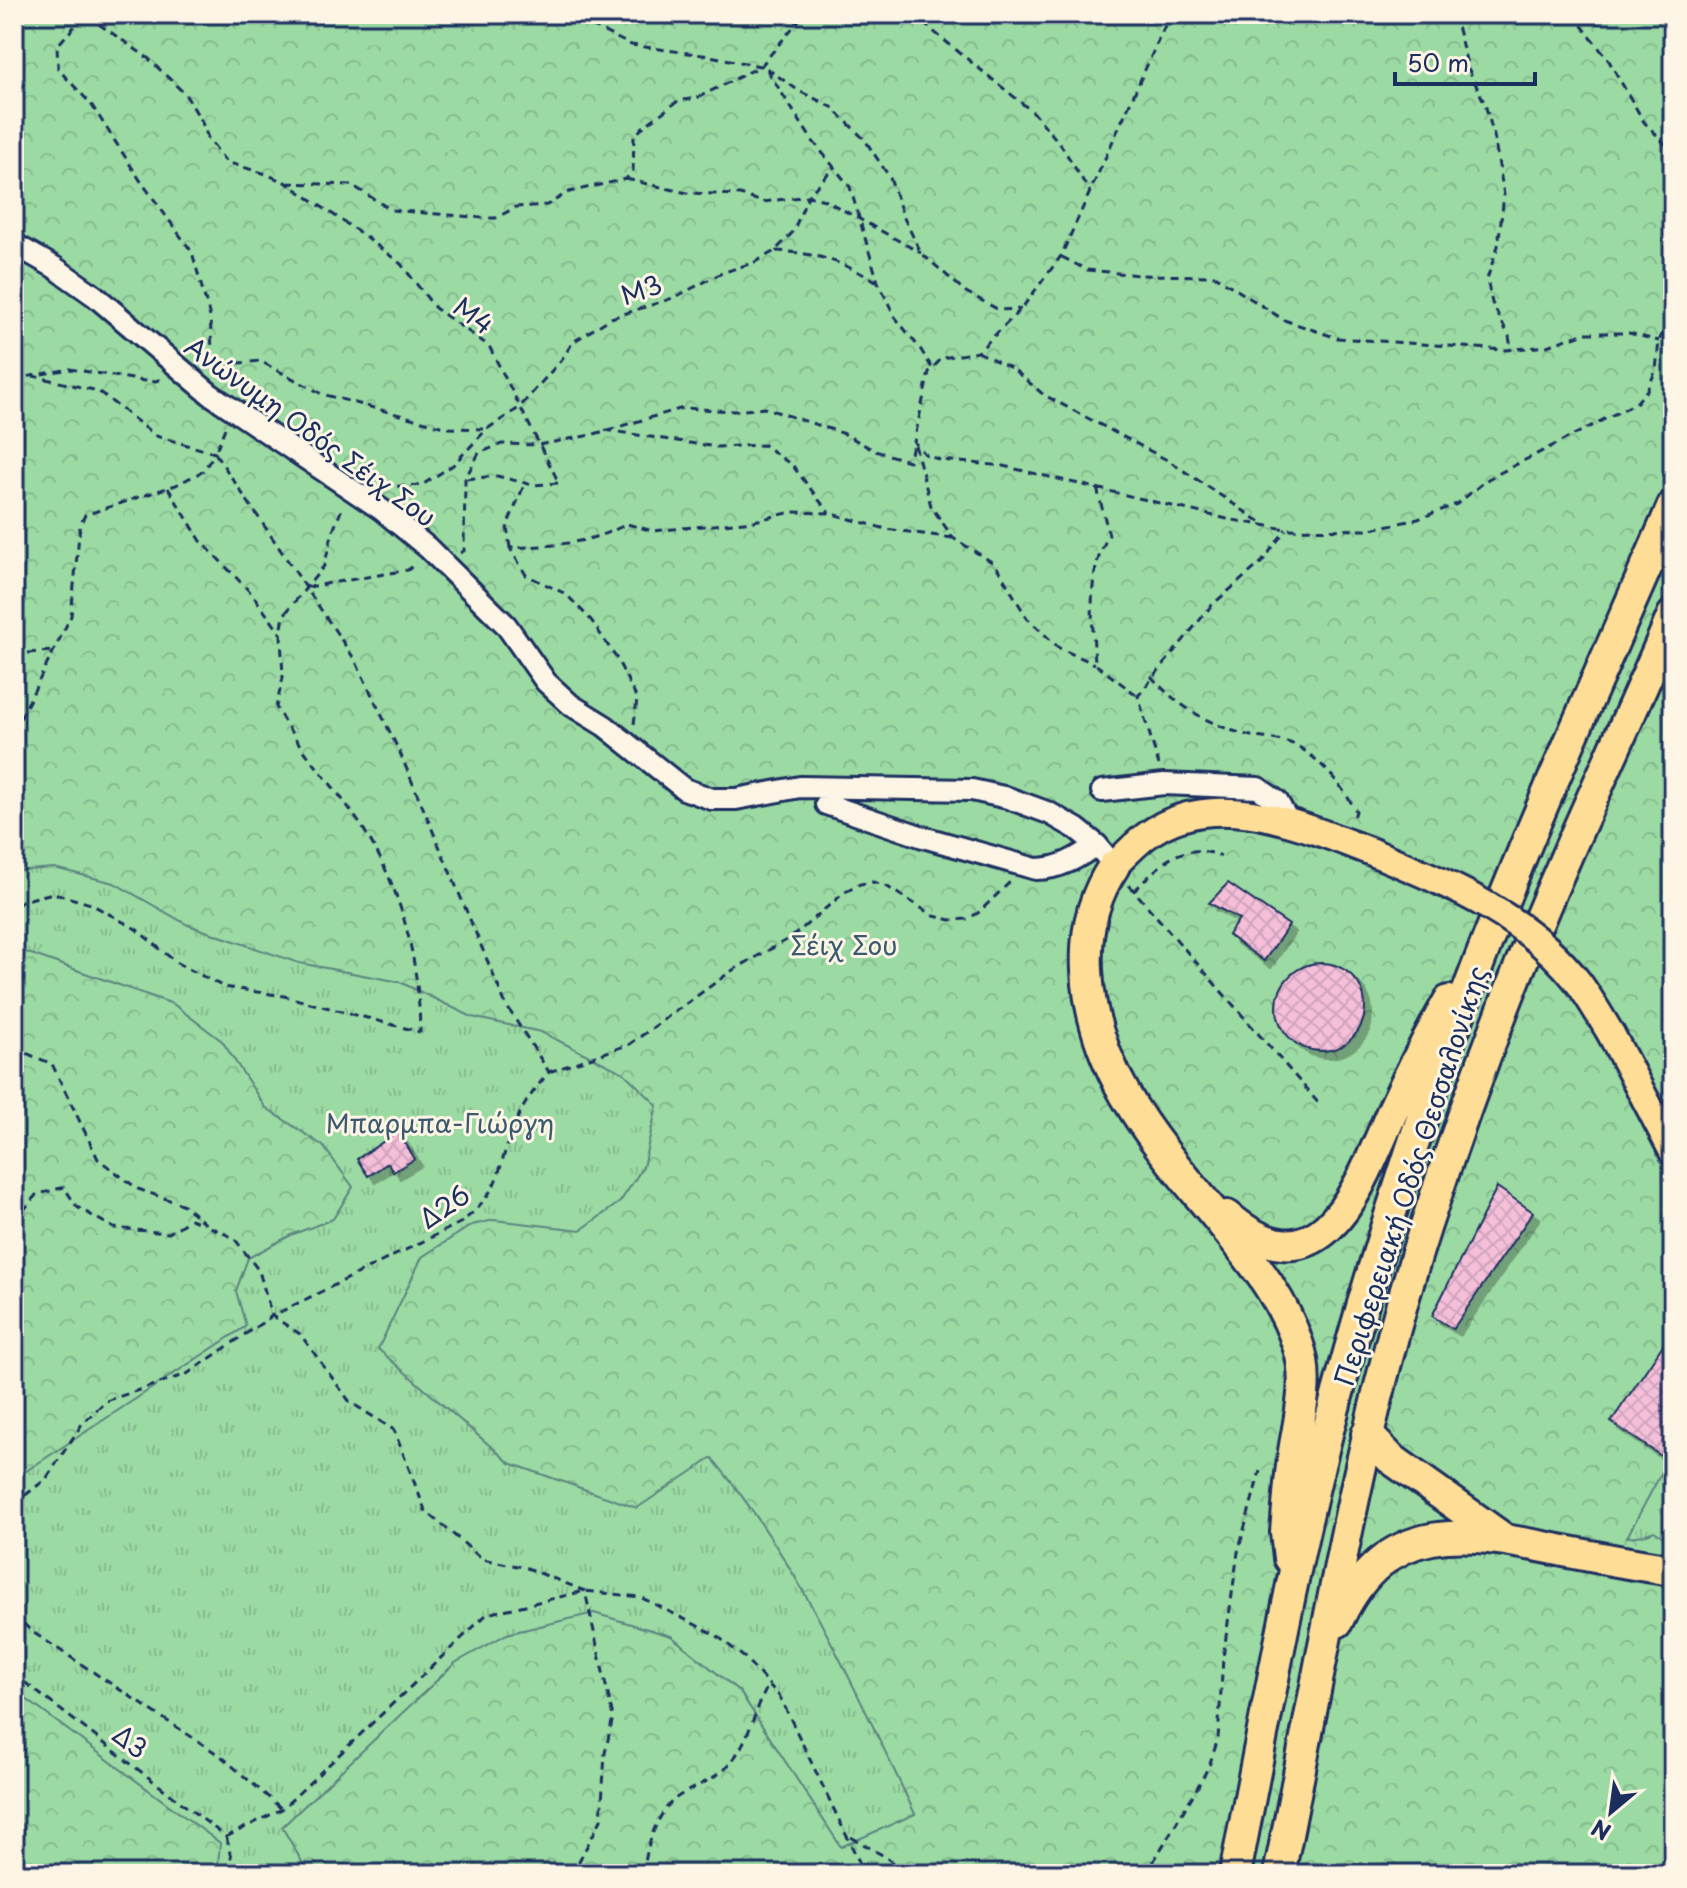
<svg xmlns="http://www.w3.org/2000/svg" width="1687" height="1888" font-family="'Playpen Sans',sans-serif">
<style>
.forest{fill:url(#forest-crowns);stroke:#5b8480;stroke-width:2}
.park{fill:url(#park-tufts);stroke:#5b8480;stroke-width:2}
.building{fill:url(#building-cross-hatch);stroke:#1b2f5e;stroke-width:2;filter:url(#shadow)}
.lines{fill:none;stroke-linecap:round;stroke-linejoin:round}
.minor-casing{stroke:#1b2f5e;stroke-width:26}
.major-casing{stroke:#1b2f5e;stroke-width:32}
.highway-casing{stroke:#1b2f5e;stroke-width:36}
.path{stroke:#1b2f5e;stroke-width:3;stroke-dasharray:8 6;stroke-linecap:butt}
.minor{stroke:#fcf5e5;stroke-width:20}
.major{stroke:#fedd96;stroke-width:26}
.highway{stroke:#fedd96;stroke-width:30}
.major-bridge-casing{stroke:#1b2f5e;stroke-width:32;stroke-linecap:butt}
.major-bridge{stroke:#fedd96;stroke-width:26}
.labels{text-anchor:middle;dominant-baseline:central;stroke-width:6;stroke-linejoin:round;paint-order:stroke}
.street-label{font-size:26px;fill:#1b2f5e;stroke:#fcf5e5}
.park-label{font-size:26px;fill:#3b5a6f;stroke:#fcf5e5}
</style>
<defs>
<pattern id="forest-crowns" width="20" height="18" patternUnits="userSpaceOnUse" patternTransform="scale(2)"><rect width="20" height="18" fill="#9bdaa3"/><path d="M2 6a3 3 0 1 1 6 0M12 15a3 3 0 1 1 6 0" fill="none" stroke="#85bb8f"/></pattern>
<pattern id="park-tufts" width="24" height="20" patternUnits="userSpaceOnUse" patternTransform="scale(2)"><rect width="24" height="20" fill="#9bdaa3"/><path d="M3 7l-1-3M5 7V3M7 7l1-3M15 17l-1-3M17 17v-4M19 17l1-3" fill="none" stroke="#85bb8f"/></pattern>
<pattern id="building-cross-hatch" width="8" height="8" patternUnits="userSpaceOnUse" patternTransform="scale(2)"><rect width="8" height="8" fill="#f5bfd9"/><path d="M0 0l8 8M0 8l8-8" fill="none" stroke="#d1a4bd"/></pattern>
<filter id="shadow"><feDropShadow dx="7" dy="7" stdDeviation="0" flood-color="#0004"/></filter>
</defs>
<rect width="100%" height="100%" fill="#fbeae3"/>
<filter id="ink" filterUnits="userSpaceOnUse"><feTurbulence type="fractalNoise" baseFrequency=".0125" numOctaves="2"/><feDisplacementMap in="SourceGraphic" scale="16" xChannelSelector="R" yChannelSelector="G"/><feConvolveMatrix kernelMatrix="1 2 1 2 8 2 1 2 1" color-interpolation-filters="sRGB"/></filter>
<g filter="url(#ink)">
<path class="forest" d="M14,14h1659v1860h-1659z"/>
<path class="park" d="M54,868l60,15 74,42 111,38 101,19 72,35 69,15 83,41 33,32 -14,62 -23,35 -39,28 -87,-10 -22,5 -50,32 -44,92 132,114 127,45 75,-50c88,105 144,233 203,356l-74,33 -101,-155 -69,-56 -77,-23 -87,21 -52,29 -173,164 27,47h-92l3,-31 -206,-153v-211l232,-153 -10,-35 12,-33 43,-23 42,-16 20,-32 -30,-41 -58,-39 -43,-66 -49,-37 -159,-56v-77z
M1664,1468l9,6v69l-19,-12 -10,4 -17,2z"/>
<path class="building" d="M1228,883l61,42 -25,36 -36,-26 11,-16 -30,-16z
M1277 1007a44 44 0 1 1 88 0a44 44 0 1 1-88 0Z
M398,1132l17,27 -22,13 -5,-9 -20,13 -11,-17z
M1497,1187l36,25 -80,117 -21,-13z
M1673,1330v134l-62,-42z"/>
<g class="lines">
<g class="minor-casing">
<path id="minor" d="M14,244l40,23 41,29 115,98 172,116 46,38 78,77 40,57 25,23 34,21 79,63 28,10h24l64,-12 172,3 36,8 41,15 28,16 20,16 17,21
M1102,791l62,-7 94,4 19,13 12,21
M826,804l97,33 113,32c24,0 41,-11 61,-24"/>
</g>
<g class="major-casing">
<path id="major" d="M1114,866c10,-10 20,-21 32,-30 67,-51 157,-10 226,16
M1611,1034l62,118"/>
</g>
<g class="highway-casing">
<path id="highway" d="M1114,866c-21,31 -29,67 -27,104 5,109 77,181 142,262 28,35 55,70 69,113 14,38 -2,83 -6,121 -3,22 -4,44 -6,66l3,26
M1227,1216c97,83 134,-35 166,-106 17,-37 36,-74 56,-109
M1367,1434l23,24 111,79
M1337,1622c49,-107 130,-91 227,-71 36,7 72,14 109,19
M1235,1874c29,-145 55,-297 92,-440 51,-197 118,-394 196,-582 48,-116 100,-231 150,-346
M1279,1874c45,-217 78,-438 147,-649 40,-122 85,-243 137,-361 36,-83 75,-165 110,-249"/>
</g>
<path class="path" d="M81,14l-7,13 -17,19 1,23 33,35 49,76 52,72 18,65 3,48
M90,14l3,6 55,38 37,36 16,26 7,18 18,24 37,11 24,10 79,54 35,27 34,44 54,38 70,137 -26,2 -36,-9 -32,3
M551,14l45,14 35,17 79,11 55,11 34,24 33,16 33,33 25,38 13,38 18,37 45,39 33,18 22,-1
M912,14l122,99 27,32 29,47
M1173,14l-6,7 -106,235 -39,52 -44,44 -36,6 -13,14 -15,70 11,12 15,6 63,6 224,53 59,10 81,1 51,-11 39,-15 31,-25 148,-76 11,-13 9,-20 3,-29 14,-30
M1454,14l14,54 17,36 9,32 10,59 -6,51 -11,33 5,24 17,33 2,12
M1573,14l36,47 35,61 29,30
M767,70l45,70 38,47 28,95 17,35 26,33 11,18
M626,179l61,14 53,2 23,7 45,-6 17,4 96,53
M287,183l65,2 39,25 93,8h12l20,-11 31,-2 22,-13 57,-13 7,-9 1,-33 9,-10 35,-26 19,-3 64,-32 43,-52
M776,251c43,2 64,11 102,31
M1062,257l25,13 52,5 76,1 69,44 53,18 169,12 41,-4 38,-13h44l30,8
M978,352l35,17 31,26 125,66 93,62
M209,366l51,-5 62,33 126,34 39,1
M14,379l56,-10 81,13 12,-3
M225,428l-10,25 140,207 45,93 106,252 43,67
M605,430l111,17 48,-2 29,21 36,47
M915,445l16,61 22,32 42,26 32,54 32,30 36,16
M383,487l39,-2 31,-20 34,-36 32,-21 43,-49 11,-17 38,-24 62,-20 49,-25 33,-11 20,-11 18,-19 15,-36 26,-29
M168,488l33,53 51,53 29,40
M1097,488l12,47c-24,40 -16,84 -14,129l43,32
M510,548l-3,-22 18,-43
M460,553l4,-2 1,-72 14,-26 23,-9 36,1 53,-10 92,-27 51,3 31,-3 80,26 30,17 34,10 5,-19
M308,587l100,-17 8,-7
M14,654l39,-3
M1151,676c25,30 62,51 100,60 14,3 35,3 48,11 25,16 43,39 57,64l-3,10
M634,724l3,-25 -20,-40 -26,-39 -25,-26 -40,-19 -16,-27c46,-3 75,-3 117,-24l26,7 101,-10 38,-9 37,1 57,16 67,9
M14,731l57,-115 9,-91 5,-10 91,-30 27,-14 12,-18 -59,-17 -58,-45 -69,-16
M1159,765l-21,-69 74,-91 50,-43 24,-33
M1129,885l192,221
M1134,891c28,-27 45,-51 87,-35
M17,906l5,-5 31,-8 38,11 45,25 41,34 47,24 60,9 136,36c-1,-72 -18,-144 -58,-205 -27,-42 -63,-76 -86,-120l7,-29 -2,-44 3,-19 40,-49 9,-35 10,-25
M14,1048l38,16 46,95 40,30 46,16 24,21 26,12 25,33 13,45 28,18 50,68 44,28 31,80 57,49 45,9 58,23 28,126 -8,36 -4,67 -29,54
M549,1072l81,-28 103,-74 59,-33 53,-45 15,-8 13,-2 13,4 48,30 17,4 16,-1 11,-6 33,-32
M14,1222l22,-27 28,-8 13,20 37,21 55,5 22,-14 11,5
M14,1504l32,-25 36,-55 24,-23 81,-27 85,-58 190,-94c43,-36 33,-51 53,-98 8,-20 20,-35 34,-52
M14,1614l17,17 191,126 60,52
M14,1674l212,163
M226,1837l56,-28 205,-195 98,-23 55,6 76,38 29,23 35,39 85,177
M226,1837l9,37
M851,1837l33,19 24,18
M644,1874c1,-25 13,-64 35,-78 17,-11 39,-17 52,-34 19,-23 23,-52 38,-78
M1146,1874l51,-86 12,-22 9,-27 5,-81 15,-106 22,-81"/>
<use href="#minor" class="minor"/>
<use href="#major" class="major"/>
<use href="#highway" class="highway"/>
<g class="major-bridge-casing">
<path id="major-bridge" d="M1372,852c76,32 153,62 206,130 12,16 22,34 33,52"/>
</g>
<use href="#major-bridge" class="major-bridge"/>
</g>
</g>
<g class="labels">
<g class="street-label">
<text transform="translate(641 289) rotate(-19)">M3</text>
<text transform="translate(474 315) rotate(37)">M4</text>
<text transform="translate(311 431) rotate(36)">Ανώνυμη Οδός Σέιχ Σου</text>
<text transform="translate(1410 1176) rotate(-72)">Περιφερειακή Οδός Θεσσαλονίκης</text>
<text transform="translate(444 1206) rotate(-34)">Δ26</text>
<text transform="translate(131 1741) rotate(38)">Δ3</text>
</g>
<g class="park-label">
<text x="844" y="944">Σέιχ Σου</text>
<text x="440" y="1122">Μπαρμπα-Γιώργη</text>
</g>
</g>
<rect width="1687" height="1888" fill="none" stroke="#fcf5e5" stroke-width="48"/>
<rect x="24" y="24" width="1639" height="1840" fill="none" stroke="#1b2f5e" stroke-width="3" filter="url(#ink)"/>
<g transform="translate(1611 1812) rotate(209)" stroke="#fcf5e5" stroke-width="6" paint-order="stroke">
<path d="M0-6L14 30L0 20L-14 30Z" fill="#1b2f5e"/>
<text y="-12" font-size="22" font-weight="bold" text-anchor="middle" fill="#1b2f5e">N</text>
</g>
<path d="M1395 72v12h140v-12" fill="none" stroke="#1b2f5e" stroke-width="4"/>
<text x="1407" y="72" font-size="24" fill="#1b2f5e" stroke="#fcf5e5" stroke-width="6" paint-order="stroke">50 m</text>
</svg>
